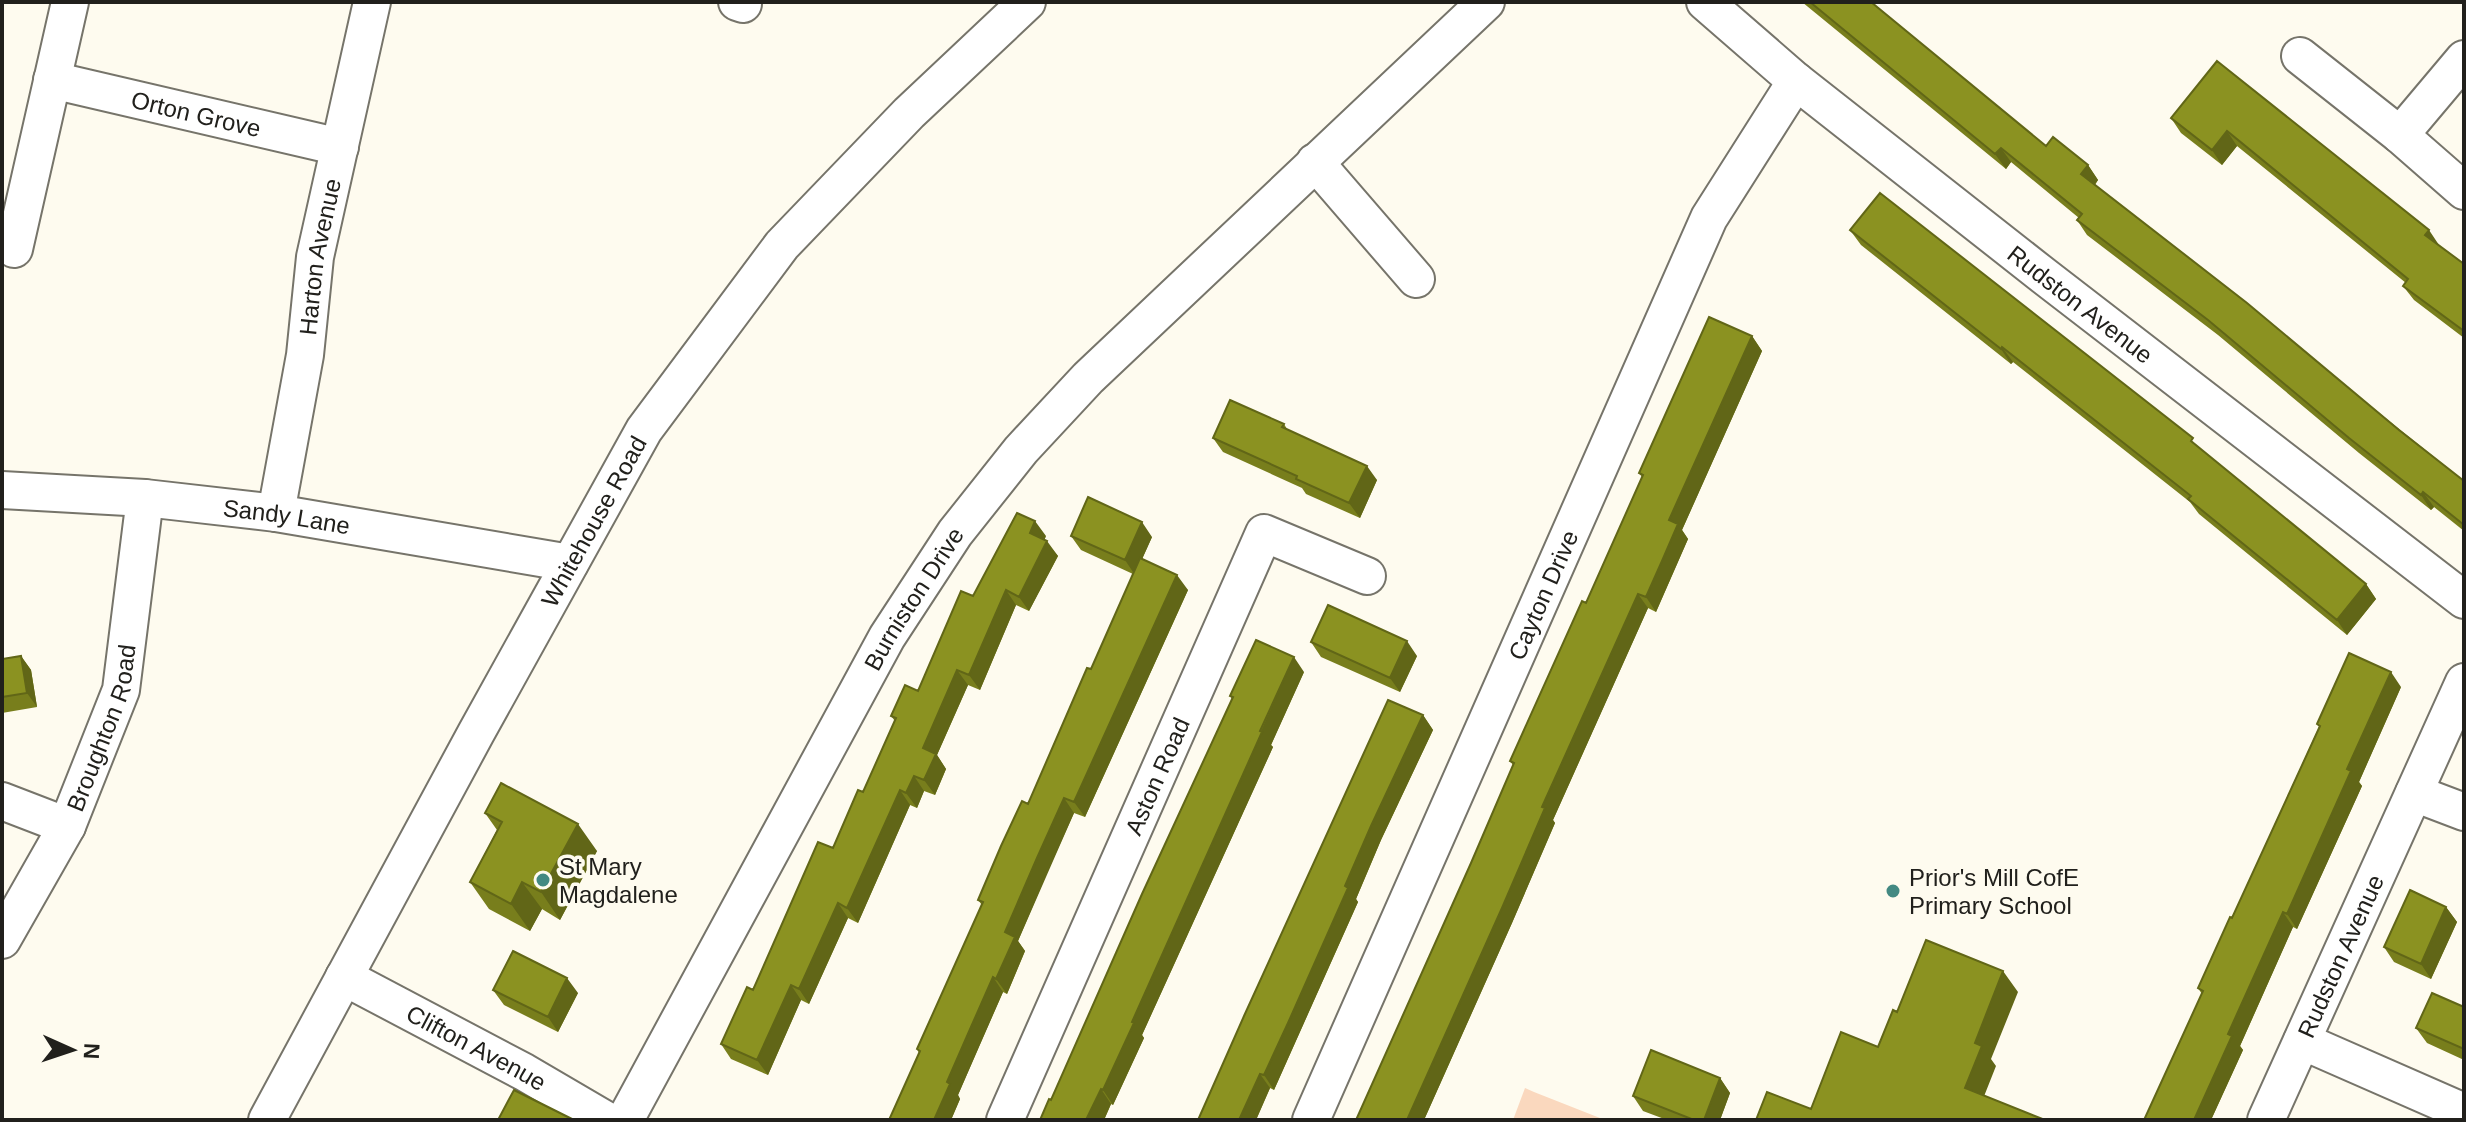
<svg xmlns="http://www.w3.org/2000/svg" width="2466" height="1122" font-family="Helvetica,sans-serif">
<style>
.green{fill:#fad8be}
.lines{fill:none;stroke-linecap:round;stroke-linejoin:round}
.minor-casing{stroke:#76746a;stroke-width:40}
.minor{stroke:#fff;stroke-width:36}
.wall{fill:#787e1c}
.shaded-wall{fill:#616617}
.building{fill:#8b9221;stroke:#616617;stroke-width:2}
.poi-dot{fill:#438982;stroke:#fefbef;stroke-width:3}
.labels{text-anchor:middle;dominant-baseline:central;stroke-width:7;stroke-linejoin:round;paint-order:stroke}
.street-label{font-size:24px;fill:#21201c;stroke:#fefbef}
.poi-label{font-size:24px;fill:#21201c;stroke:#fefbef;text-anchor:start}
</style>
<rect width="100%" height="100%" fill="#fefbef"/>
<path class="green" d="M1525,1088l9,4 71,28h-92z"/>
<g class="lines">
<g class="minor-casing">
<g id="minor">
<path d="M737,2l6,2"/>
<path id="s1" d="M1705,2l91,79 248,195 420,324"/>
<path d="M2300,56l100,79 64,56"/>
<path id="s2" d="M52,80l288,67"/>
<path d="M2400,135l64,-76"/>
<path d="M1315,162l101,117"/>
<path d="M14,249l56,-247"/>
<path id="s3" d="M2,490l143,8 131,15 294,50"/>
<path id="s4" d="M276,513l29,-158 10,-98 57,-255"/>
<path d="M2414,793l50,19"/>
<path d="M2,801l65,25"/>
<path id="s5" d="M2,940l65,-114 54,-136 24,-192"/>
<path id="s6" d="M344,977l180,95 82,48"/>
<path d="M2302,1041l162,71"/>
<path id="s7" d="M267,1120l209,-387 168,-303 138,-185 127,-132 118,-111"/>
<path id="s8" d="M625,1120l262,-483 68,-104 66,-83 67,-72 398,-376"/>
<path id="s9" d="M1005,1120l259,-587 103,43"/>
<path id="s10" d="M1311,1120l398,-902 87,-137"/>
<path id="s11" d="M2266,1120l198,-438"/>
</g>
</g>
<use href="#minor" class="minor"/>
</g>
<path class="wall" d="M1802,2h69l175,144 42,19 10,15 -3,5 369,296v50l-30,-24 -3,3 -72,-57 -141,-118 -131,-100 -10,-15 2,-2 -68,-56 -5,7z
M2217,61l222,185 25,18v74l-50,-38 -11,-14 3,-3 -169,-137 -15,19 -41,-32 -10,-15z
M1850,230l351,220 165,134 10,15 -29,36 -148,-121 -9,-12 -177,-140 -2,2 -150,-119z
M1752,336l10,15 -80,179 6,9 -32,73 -8,-4 -95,212 2,3 -43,100 -88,197h-68l115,-257 42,-98 -3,-4 76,-158 56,-126 -3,-4z
M1284,424l3,5 90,51 -17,38 -54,-24 -4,-6 -79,-36 -10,-14z
M1046,536l-2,4 14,16 -29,55 -13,-6 -36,85 -12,-5 -31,70 9,14 -11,26 -11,-4 -7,17 -7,-3 -52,118 -10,-5 -39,86 -8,-4 -33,75 -37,-16 -10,-15 112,-196 30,-56 32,-71 -4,-5 27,-25 55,-95z
M1071,536l81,1 -10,22 46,31 -103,227 -11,-4 -27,60 -29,68 7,10 -18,43 -4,-2 -22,50 -23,53 2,4 -9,21h-62l30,-67 -2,-4 65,-144 -4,-5 50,-96 63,-135 42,-95 -52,-24z
M1311,642l106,14 -17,36 -79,-35z
M21,656l10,14 6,37 -35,6v-54z
M1304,672l-33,73 2,2 -131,288 2,3 -31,67 -2,-1 -7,16h-64l11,-20 181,-401 -2,-3z
M2401,687l-42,95 3,4 -65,143 -4,-2 -53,119 3,4 -32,70h-67l58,-126 -4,-6 34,-70 87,-191 -2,-3z
M1423,715l10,15 -52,110 -25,59 2,3 -84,188 -4,-2 -14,32h-58z
M485,813l112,38 -37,69 -18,-11 -12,22 -41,-22 -19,-27 27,-52z
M2446,907l11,15 -26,57 -37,-17 -10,-15z
M493,990l85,3 -20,39 -54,-27z
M2464,1007v53l-37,-17 -11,-15z
M1720,1078l10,15 -10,27h-53l-24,-9 -10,-15z"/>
<path class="shaded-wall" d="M2227,131l10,15 -15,19 -10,-15z
M2001,148l10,14 -5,7 -11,-15z
M2088,165l10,15 -7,9 -10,-15z
M2429,230l10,15 -4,5 -10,-15z
M1752,336l10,15 -80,179 6,9 -32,73 -10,-15 23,-77z
M2002,347l11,15 -2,2 -10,-15z
M1367,466l10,14 -17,38 -11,-15z
M2423,492l11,15 -3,3 -10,-15z
M1035,521l11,15 -5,12 -11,-15z
M1142,522l10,15 -17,38 -10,-15z
M1047,541l11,15 -29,55 -10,-14z
M1177,575l11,15 -103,227 -11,-15z
M2366,584l10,15 -29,36 -10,-15z
M1006,590l10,15 -36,85 -11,-15z
M1638,594l10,14 -95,212 2,3 -43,100 -88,197h-17l135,-313z
M1407,641l10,15 -17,36 -10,-14z
M21,656l10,14 6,37 -10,-14z
M1294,657l10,15 -33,73 2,2 -131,288 2,3 -31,67 -10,-15 29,-68z
M957,670l11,15 -31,70 9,14 -11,26 -11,-15 -1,-32z
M2391,672l10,15 -42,95 3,4 -65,143 -10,-15 60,-145z
M1423,715l10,15 -52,110 -25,59 2,3 -84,188 -10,-15 107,-249z
M914,776l10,15 -7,17 -11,-15z
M900,790l10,15 -52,118 -11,-15z
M1064,798l10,15 -56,128 7,10 -18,43 -11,-15 9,-47z
M578,824l19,27 -37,69 -19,-28z
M522,882l20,27 -12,22 -19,-27z
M838,903l10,15 -39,86 -10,-15z
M2446,907l11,15 -26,57 -10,-15z
M2283,912l10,15 -53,119 3,4 -32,70h-17l34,-86z
M2003,971l15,21 -27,67 5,7 -17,43 -14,-21 10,-45z
M993,977l10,15 -45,103 2,4 -9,21h-17l13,-38z
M567,978l11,15 -20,39 -10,-15z
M791,985l10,15 -33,75 -11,-15z
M1260,1074l10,14 -14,32h-17z
M1720,1078l10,15 -10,27h-16z
M1101,1089l10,15 -7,16h-18z"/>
<path class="building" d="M1810,2h61l175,144 7,-9 35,28 -7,9 166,129 152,127 65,51v44l-41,-33 -2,3 -72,-57 -141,-118 -131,-100 5,-6 -81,-66 -6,6z
M2217,61l212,169 -4,5 39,29v67l-61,-45 5,-7 -181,-148 -15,19 -41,-32z
M1880,193l313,245 -2,3 175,143 -29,36 -149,-121 3,-3 -189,-149 -1,2 -151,-119z
M1709,317l43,19 -83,184 9,4 -16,37 -16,36 -8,-3 -96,213 3,1 -43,100 -95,212h-51l115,-257 43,-100 -4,-2 72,-160 4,2 57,-128 -4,-2z
M1230,400l54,24 -2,3 85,39 -18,37 -53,-24 1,-3 -84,-38z
M1088,497l54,25 -17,38 -54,-24z
M1017,513l18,8 -5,12 17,8 -28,56 -13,-7 -37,85 -12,-5 -34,78 13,6 -12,26 -10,-4 -8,17 -6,-3 -53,118 -9,-5 -39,86 -8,-4 -34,75 -36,-16 26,-57 6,3 65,-148 15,6 25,-58 5,2 33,-74 -5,-2 14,-31 13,6 43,-100 12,5z
M1140,558l37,17 -103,227 -10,-4 -27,60 -32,74 10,5 -19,42 -3,-2 -22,50 -24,55 3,2 -16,36h-45l31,-69 -3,-2 66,-147 -5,-2 23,-54 21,-45 6,3 59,-136 4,1z
M1328,605l79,36 -17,37 -79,-36z
M1256,640l38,17 -34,74 2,1 -130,290 2,1 -31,67 -2,-1 -15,31h-46l9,-21 2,1 91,-206 91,-197 -3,-1z
M2349,653l42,19 -44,97 4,2 -64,143 -4,-2 -55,122 4,2 -38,84h-50l59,-129 -5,-3 32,-71 2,1 88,-192 -3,-2z
M21,656l6,37 -25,4v-38z
M1388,700l35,15 -52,111 -26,60 3,2 -60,135 -24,52 -4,-1 -21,46h-41l46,-104z
M501,783l77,41 -37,68 -19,-10 -11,22 -41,-22 32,-60 -17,-9z
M2410,890l36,17 -25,57 -37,-17z
M1926,940l77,31 -28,72 7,3 -17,42 80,32h-289l11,-28 44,17 30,-77 37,15 15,-37 4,2z
M513,951l54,27 -19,39 -55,-27z
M2432,993l32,14v42l-48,-21z
M1651,1050l69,28 -16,42h-10l-61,-24z
M514,1090l60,30h-76z"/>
<g class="poi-dot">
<circle cx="543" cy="880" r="8"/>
<circle cx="1893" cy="891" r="8"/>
</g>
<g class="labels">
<g class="street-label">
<text stroke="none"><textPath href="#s2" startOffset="148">Orton Grove</textPath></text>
<text stroke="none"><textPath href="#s4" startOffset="260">Harton Avenue</textPath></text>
<text stroke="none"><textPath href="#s1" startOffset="482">Rudston Avenue</textPath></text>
<text stroke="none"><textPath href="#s3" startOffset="286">Sandy Lane</textPath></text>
<text stroke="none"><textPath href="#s7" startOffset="682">Whitehouse Road</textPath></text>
<text stroke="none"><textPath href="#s10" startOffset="574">Cayton Drive</textPath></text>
<text stroke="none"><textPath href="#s8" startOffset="596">Burniston Drive</textPath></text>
<text stroke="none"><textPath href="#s5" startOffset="236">Broughton Road</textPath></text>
<text stroke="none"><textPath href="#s9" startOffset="376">Aston Road</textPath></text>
<text stroke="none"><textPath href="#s11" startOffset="180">Rudston Avenue</textPath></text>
<text stroke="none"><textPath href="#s6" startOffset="150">Clifton Avenue</textPath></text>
</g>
<g class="poi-label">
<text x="559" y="866">St Mary<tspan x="559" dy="28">Magdalene</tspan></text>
<text x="1909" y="877">Prior's Mill CofE<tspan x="1909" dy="28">Primary School</tspan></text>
</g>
</g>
<rect width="2466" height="1122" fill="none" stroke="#21201c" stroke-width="8"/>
<g transform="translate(72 1050) rotate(93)" stroke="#fefbef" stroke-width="6" paint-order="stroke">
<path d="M0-6L14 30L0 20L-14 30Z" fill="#21201c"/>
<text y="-12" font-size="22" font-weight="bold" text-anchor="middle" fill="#21201c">N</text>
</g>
</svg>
